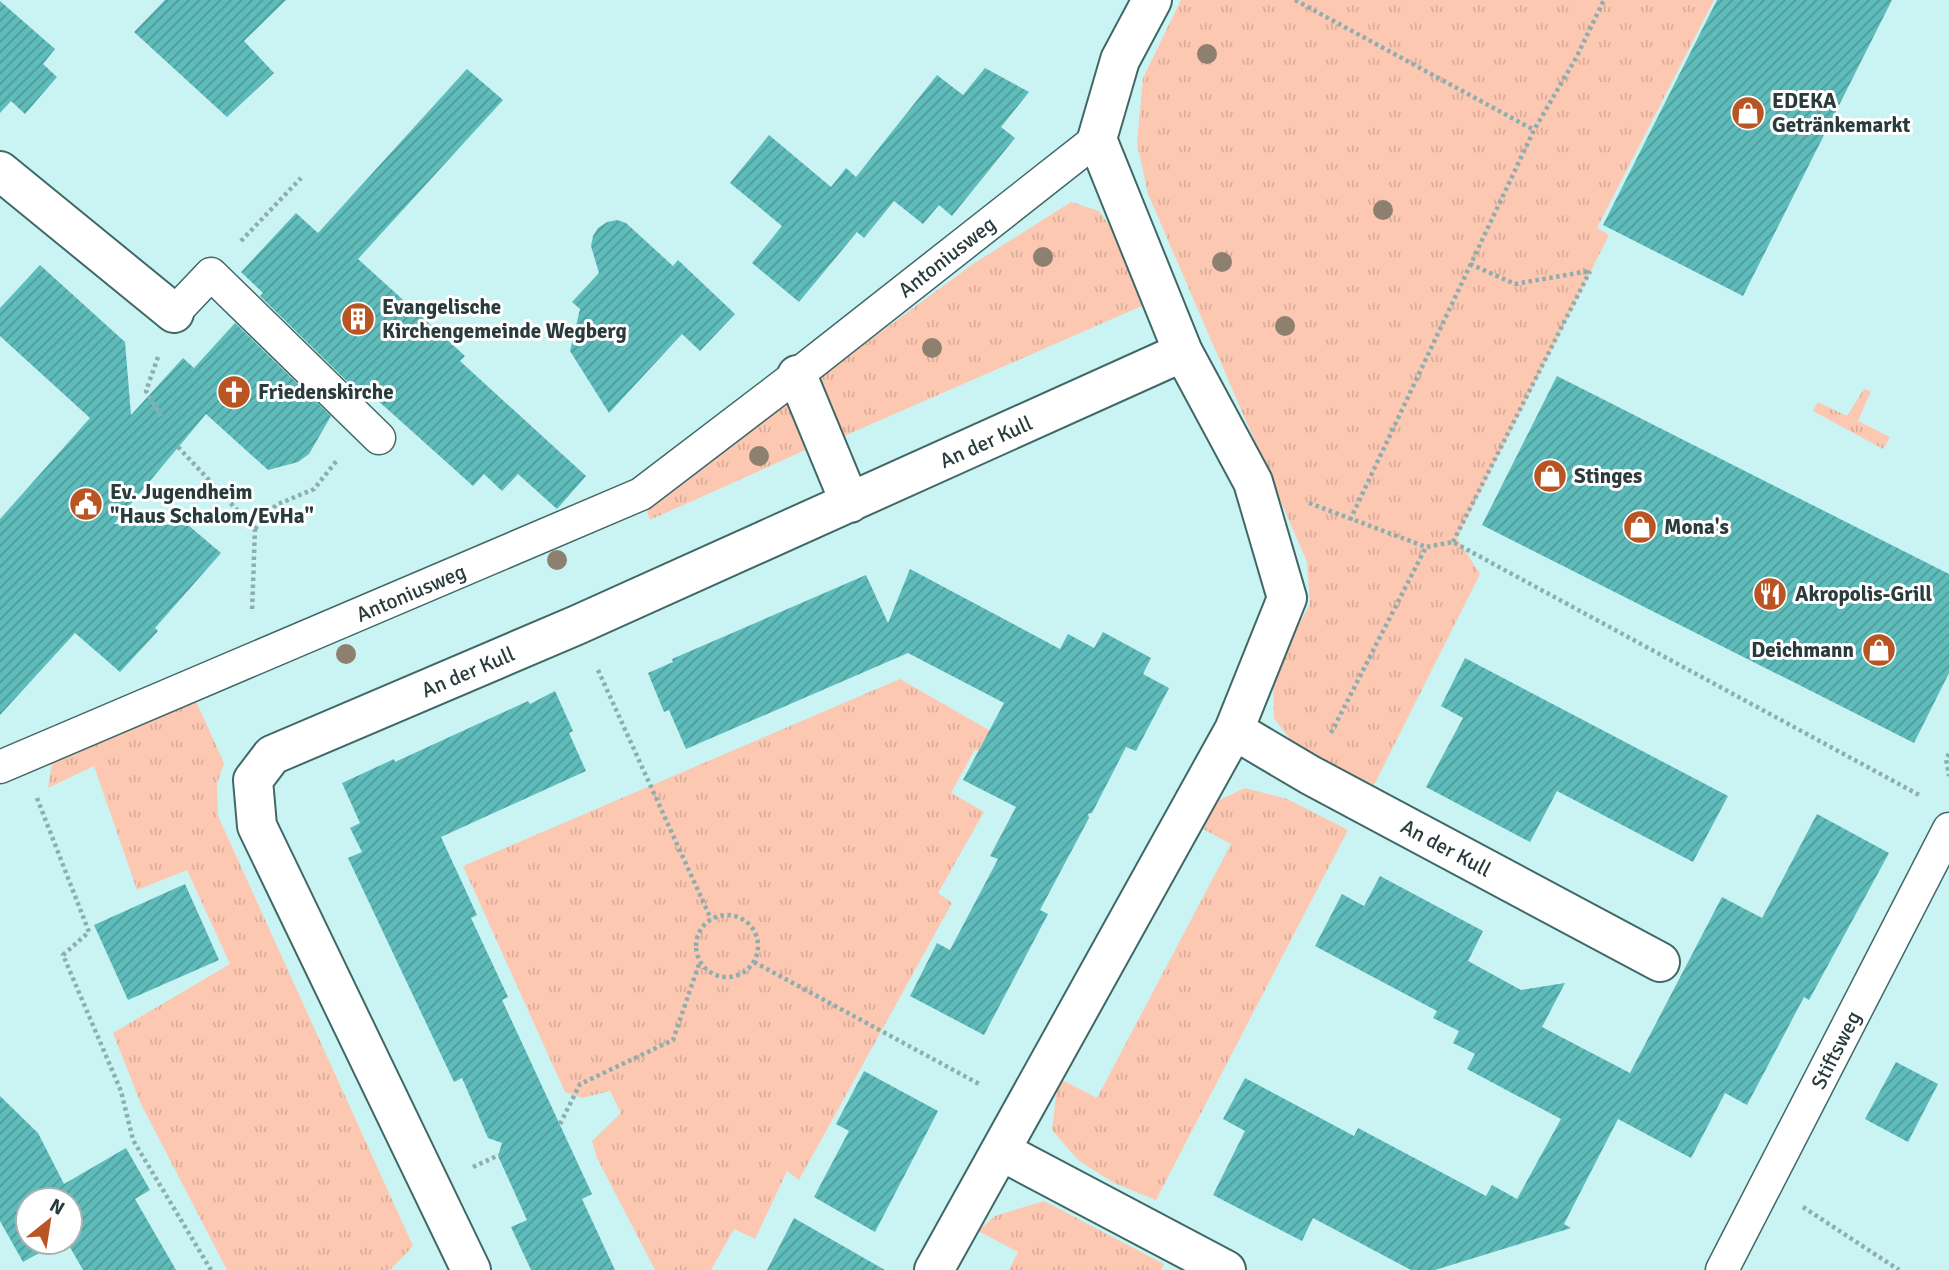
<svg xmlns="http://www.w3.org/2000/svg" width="1949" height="1270" font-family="Signika,sans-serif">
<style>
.grass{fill:url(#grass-tufts)}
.building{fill:url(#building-hatch)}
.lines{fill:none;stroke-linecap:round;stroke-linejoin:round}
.service-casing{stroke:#406867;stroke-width:35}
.minor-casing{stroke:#406867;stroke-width:42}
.path{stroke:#8daeae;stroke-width:4.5;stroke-dasharray:3.5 3.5;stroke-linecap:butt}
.service{stroke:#fff;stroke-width:32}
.minor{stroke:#fff;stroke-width:38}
.tree{fill:#8e806e}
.labels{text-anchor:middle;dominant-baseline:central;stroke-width:6;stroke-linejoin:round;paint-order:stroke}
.poi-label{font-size:21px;font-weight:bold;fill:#2a3b3b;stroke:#fff;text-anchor:start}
.street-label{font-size:21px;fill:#2a3b3b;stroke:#fff}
</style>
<defs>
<pattern id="grass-tufts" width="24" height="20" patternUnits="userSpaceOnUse" patternTransform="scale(1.75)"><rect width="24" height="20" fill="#fdc8b2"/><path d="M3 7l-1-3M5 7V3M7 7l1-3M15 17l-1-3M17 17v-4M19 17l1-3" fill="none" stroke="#d9ad9a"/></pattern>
<pattern id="building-hatch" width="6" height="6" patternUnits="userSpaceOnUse" patternTransform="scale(1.75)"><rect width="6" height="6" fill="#5ebcbb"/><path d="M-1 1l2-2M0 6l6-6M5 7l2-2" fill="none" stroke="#4e9a99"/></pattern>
</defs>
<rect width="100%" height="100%" fill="#c9f4f3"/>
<path class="grass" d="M1181,0h533l-117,228 12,7 -152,303 23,36 -106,211 -76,-35 -24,-32 -1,-45 37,-69 -3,-42 -159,-368 -11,-51 6,-65z
M1071,202l28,9 15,21 30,73 -309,135 -22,-58 160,-118z
M1864,389l7,2 -13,30 32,16 -7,12 -70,-38 5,-9 29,14z
M785,397l25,51 -160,72 -6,-17z
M900,679l108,62 -9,22 -24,-14 -24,44 33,19 -46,81 14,10 -153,277 -12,-9 -32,68 -21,-10 -23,41h-56l-58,-112 -5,-17 29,-28 -11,-22 -28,7 -17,-6 -102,-226z
M195,699l29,64 -7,21 1,32 195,430 -23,24h-163l-86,-166 -28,-71 117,-69 -43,-94 -50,20 -43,-124 -46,22 4,-25z
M1245,788l42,11 61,31 -192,370 -42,-17 -36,-23 -26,-30 6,-52 39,20 134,-254 -32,-17 12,-23z
M1044,1201l120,63 -3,6h-152l9,-18 -40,-21 17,-15z"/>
<path class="building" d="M165,0h121l-42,41 30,32 -47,44 -93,-85z
M1717,0h175l-149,296 -140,-71z
M0,1l55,48 -12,15 14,13 -32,37 -14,-13 -11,12z
M985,68l44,24 -28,35 14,11 -63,78 -13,-11 -16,19 -29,-23 -30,37 -7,-6 -58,70 -47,-39 30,-37 -52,-43 39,-48 62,52 15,-19 10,9 81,-102 26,20z
M467,69l36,31 -145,159 107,97 -5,5 126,115 -29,33 -39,-35 -16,17 -18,-17 -11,12 -108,-97 -5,5 -100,-98 3,-3 -22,-21 55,-59 22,20z
M617,220l9,3 47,43 5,-6 57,54 -35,37 -18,-17 -73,79 -39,-62 10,-42 -8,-7 27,-29 -8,-27 2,-10 5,-8 9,-6z
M40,265l85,77 6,73 52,-57 11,10 41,-45 96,93 -22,38 -11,8 -30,8 -62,-56 -92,110 74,1 33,28 -66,75 3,3 -38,41 -45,-39 -75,82v-196l90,-101 -90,-82v-28z
M1557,376l392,198v99l-35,70 -432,-218z
M910,569l150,80 8,-15 26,14 9,-16 48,26 -8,16 26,14 -33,63 -10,-4 -34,66 -4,1 1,4 -49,92 8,4 -64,121 -74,-39 27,-53 13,7 48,-91 -8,-3 26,-49 -53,-27 41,-77 -96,-50 -222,96 -17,-39 -5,2 -16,-39 25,-11 -1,-3 194,-84 22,48z
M1465,658l263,138 -35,66 -136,-71 -27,51 -104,-55 37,-69 -22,-12z
M555,691l18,40 -4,2 17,38 -145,66 36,78 -6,3 37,79 -6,3 90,194 -10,5 33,71h-84l-20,-43 16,-7 -29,-64 4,-13 -14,-5 -26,-60 -8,4 -106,-224 14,-6 -12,-24 10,-5 -18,-40 52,-24 1,3 133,-61 2,3z
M1817,814l72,39 -80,147 -5,-3 -57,108 -22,-12 -34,65 -73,-39 -54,105 7,4 -136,42h-24l-98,-52 -11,23 -89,-46 32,-64 -22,-12 22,-41 109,58 4,-8 128,68 6,-11 25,14 44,-80 -94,-50 8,-15 -22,-11 6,-12 -26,-13 4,-7 -122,-65 27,-52 22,12 16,-30 103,55 -15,30 53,29 44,-7 -23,44 88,46 92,-176 40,21z
M185,884l34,76 -91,40 -34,-75z
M1896,1062l42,22 -30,58 -43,-23z
M864,1071l74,40 -63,121 -61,-35 35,-66 -13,-7z
M0,1096l38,37 26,51 62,-36 24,42 -15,9 41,71h-93l-16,-28h3v-42h-42v42h31l-36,20 -23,-41z
M794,1218l91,52h-118z"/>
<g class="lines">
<g class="service-casing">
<path id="service" d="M174,313l37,-39 168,164
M0,767l641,-273 156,-119 300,-236
M1722,1270l227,-441"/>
</g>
<g class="minor-casing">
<path id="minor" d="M0,171l174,142
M797,375l53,128
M1234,730l76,45 350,187
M1001,1151l225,119
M471,1270l-214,-444 -4,-46 19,-25 305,-130 606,-273
M934,1270l300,-540 53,-132 -34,-116 -70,-130 -86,-213 23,-79 32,-60"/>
</g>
<path class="path" d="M1295,0l239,130
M241,241l60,-63
M1470,264l45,20 74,-13
M158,357l-12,34 15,25
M178,447l77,82 -3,83
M1309,503l117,44 27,-5 468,254
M1350,520l184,-390 42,-72 28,-58
M255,529l21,-24 38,-16 24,-30
M1453,542l137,-271
M598,670l113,249
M1331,733l95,-186
M1949,754l-3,5 3,17
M37,798l52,134 -26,23 58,136 12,49 78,130
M696 946a31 31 0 1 1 62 0a31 31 0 1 1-62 0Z
M754,962l227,123
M560,1124l20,-40 93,-44 27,-79
M473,1167l26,-12
M1803,1207l96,63"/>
<use href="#service" class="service"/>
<use href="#minor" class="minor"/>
</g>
<g class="tree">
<circle cx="1207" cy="54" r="10"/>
<circle cx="1383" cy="210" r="10"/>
<circle cx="1043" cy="257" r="10"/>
<circle cx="1222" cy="262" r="10"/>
<circle cx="1285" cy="326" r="10"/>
<circle cx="932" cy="348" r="10"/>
<circle cx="759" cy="456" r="10"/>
<circle cx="557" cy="560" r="10"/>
<circle cx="346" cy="654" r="10"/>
</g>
<defs>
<g id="shop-disc" transform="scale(1.75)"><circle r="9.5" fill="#b95423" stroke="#fff"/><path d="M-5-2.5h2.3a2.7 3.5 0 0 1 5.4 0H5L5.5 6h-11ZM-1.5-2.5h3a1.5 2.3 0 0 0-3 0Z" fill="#fff"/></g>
<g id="building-disc" transform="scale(1.75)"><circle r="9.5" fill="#b95423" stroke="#fff"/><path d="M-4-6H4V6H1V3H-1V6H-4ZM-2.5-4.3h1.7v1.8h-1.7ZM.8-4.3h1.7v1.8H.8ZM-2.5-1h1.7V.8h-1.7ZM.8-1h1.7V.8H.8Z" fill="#fff"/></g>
<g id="church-disc" transform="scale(1.75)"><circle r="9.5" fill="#b95423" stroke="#fff"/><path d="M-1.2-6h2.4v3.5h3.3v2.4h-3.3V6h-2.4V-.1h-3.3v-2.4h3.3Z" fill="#fff"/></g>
<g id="civic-disc" transform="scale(1.75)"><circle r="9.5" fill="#b95423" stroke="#fff"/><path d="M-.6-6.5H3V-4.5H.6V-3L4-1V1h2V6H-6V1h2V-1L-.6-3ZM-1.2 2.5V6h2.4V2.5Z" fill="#fff"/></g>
<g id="restaurant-disc" transform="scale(1.75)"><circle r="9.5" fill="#b95423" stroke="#fff"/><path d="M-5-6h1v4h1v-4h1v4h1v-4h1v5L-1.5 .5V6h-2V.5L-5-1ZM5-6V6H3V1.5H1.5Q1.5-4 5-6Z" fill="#fff"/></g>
</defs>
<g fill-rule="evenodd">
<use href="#shop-disc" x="1748" y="113"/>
<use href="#building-disc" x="358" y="319"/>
<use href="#church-disc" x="234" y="392"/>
<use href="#shop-disc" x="1550" y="476"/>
<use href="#civic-disc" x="86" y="504"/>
<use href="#shop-disc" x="1640" y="527"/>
<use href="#restaurant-disc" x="1770" y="594"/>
<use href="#shop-disc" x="1879" y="650"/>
</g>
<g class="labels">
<g class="poi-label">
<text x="1772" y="101">EDEKA<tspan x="1772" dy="24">Getränkemarkt</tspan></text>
<text x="382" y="307">Evangelische<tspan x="382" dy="24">Kirchengemeinde Wegberg</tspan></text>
<text x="258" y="392">Friedenskirche</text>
<text x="1574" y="476">Stinges</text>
<text x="110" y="492">Ev. Jugendheim<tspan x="110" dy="24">"Haus Schalom/EvHa"</tspan></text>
<text x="1664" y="527">Mona's</text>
<text x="1795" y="594">Akropolis-Grill</text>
<text x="1854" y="650" text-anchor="end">Deichmann</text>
</g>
<g class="street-label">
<text transform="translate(947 257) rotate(-38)">Antoniusweg</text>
<text transform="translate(986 442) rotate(-24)">An der Kull</text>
<text transform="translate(411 593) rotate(-23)">Antoniusweg</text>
<text transform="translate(468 672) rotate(-23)">An der Kull</text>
<text transform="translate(1446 848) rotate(28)">An der Kull</text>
<text transform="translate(1836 1050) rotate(-63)">Stiftsweg</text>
</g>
</g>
<g transform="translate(49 1221) rotate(30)"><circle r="33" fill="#ffffff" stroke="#aab1b1" stroke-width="2"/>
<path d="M0-5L12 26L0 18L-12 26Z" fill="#b95423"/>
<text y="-10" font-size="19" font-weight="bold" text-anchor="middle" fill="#2a3b3b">N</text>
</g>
</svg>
